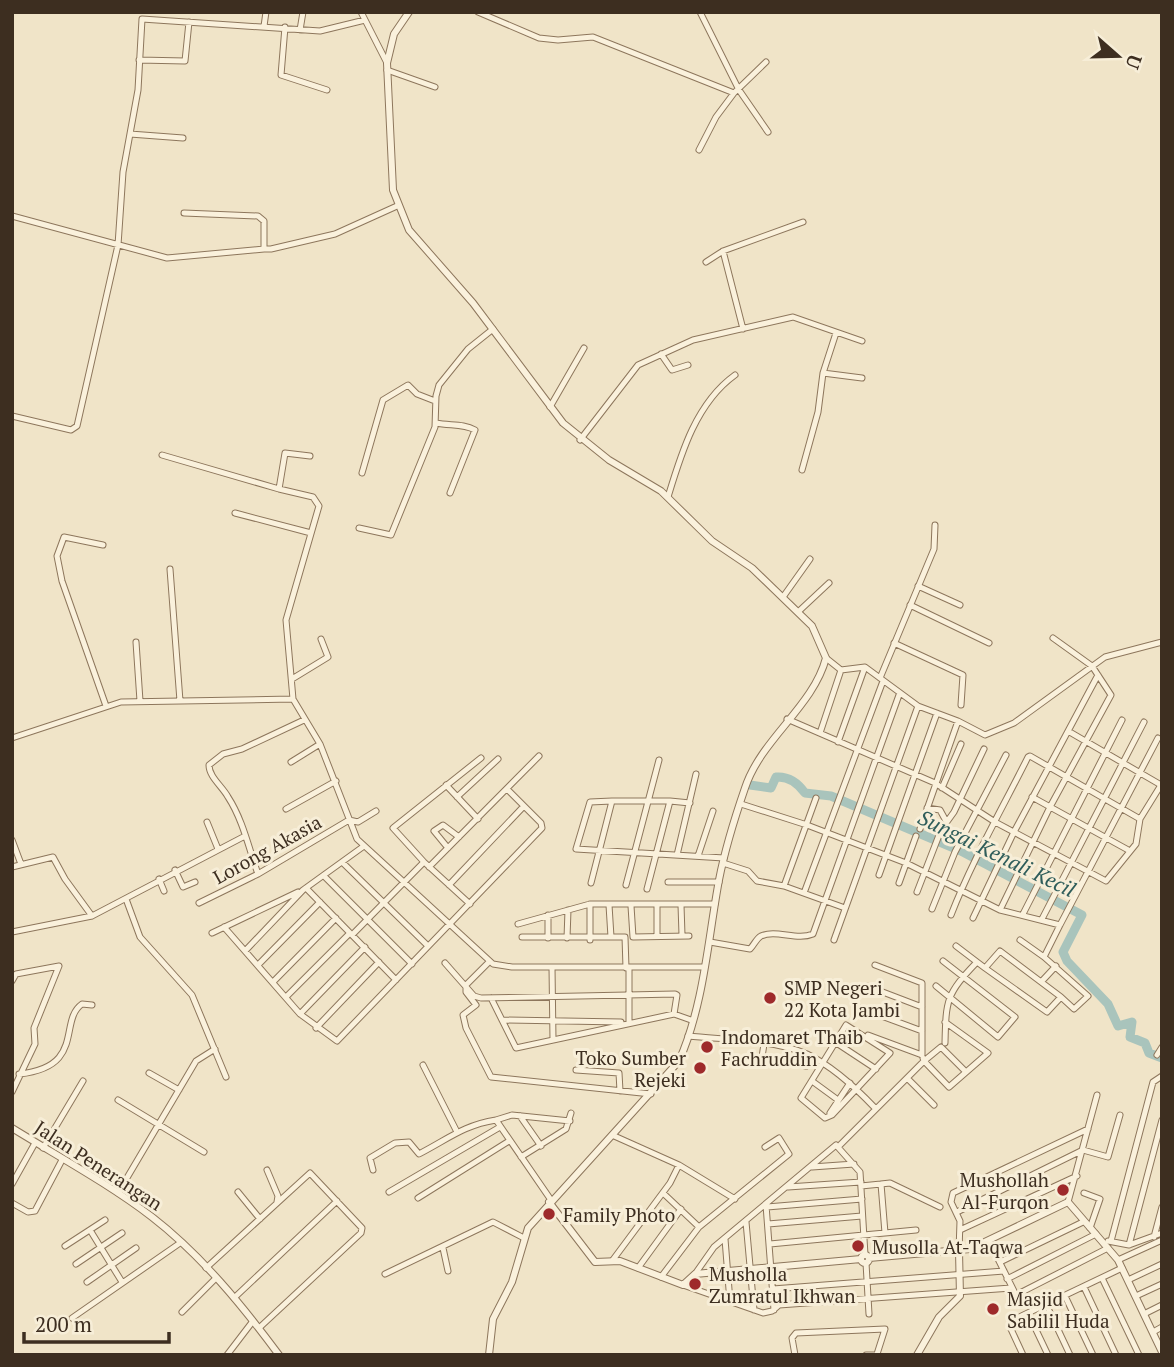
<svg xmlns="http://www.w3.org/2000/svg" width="1174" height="1367" font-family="'PT Serif',serif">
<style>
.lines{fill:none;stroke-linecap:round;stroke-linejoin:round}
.river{stroke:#a9c4bc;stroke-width:9}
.minor-casing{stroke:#8d765c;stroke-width:7}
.tertiary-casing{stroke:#8d765c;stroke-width:8}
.minor{stroke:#faf1dc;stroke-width:5}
.tertiary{stroke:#faf1dc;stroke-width:6}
.poi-dot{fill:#9e2a2b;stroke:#f7eed8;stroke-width:2.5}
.labels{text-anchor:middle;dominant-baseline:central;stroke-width:6;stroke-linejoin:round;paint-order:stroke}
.street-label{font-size:19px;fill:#3d2e20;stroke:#f7eed8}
.poi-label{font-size:19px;fill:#3d2e20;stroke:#f7eed8;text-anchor:start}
.water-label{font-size:21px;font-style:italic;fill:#2f5d5a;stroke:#f7eed8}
</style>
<rect width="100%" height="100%" fill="#f0e4c8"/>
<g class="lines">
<path class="river" d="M750,785l21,3 5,-11c12,-1 22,6 29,16l26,3 130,55 121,64 -19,37 4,9 41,43 10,22 14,-4 -2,15 15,6 4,10 13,5"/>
<g class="minor-casing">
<path id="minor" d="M361,12l26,51
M478,12l61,26 19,2 35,-3 141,56 32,-31
M700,12l39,78 29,42
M264,26l2,-14
M285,27l-4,48 46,15
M300,30l3,-18
M139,60l46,1 4,-39
M387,70l48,17
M130,134l53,4
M699,150l17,-33 18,-24
M184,213l74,3 6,5v28h7l64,-15 62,-28
M12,216l155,42 97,-9
M723,251l20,78
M706,262l17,-11 80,-29
M661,354l11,16 16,-5
M823,373l39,5
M550,407l34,-59
M12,416l59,14 6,-4 41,-181 5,-73 15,-82 4,-71 178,12 45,-11
M436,423c14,3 27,0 39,7l-25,63
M580,440l58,-75 55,-25 100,-23 69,24
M162,455l117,34
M310,456l-25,-3 -6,36 34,8 6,9 -33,114 7,79 27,45 37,95 136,125 19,3h192
M802,470l16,-58 5,-39 13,-40
M362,473l21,-73 25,-15 9,9 18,7
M668,497c13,-43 28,-94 67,-122
M235,513l76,20
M359,528l32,7 44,-108 1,-31 3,-11 29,-36 25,-20
M103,545l-39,-8 -7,19 5,25 44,125
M170,569l10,132
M918,586l42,19
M783,597l27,-38
M910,605l79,38
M798,612l31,-29
M136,642l4,59
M894,643l69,32 -2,30
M826,658l15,12 24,-3 53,39 40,15 27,14 29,-12 91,-66 57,-15
M880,678l54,-129 1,-24
M292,679l36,-22 -7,-18
M787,719l148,64 60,39 111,59 30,-37 4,-25 -110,-63 -2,1c-26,52 -56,104 -77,158
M1068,731l93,54 -21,34
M820,733l21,-63
M12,738l109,-36 172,-3
M838,742l27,-75
M291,762l29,-18
M446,785l32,34
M942,788l19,-44
M457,797l41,-38
M1032,797l98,54
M612,801l-22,1 -14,47 148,9
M741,804l66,21 99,38 94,47 60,15 98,-187
M927,808l13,2 6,11
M286,809l50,-28
M207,822l11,27
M920,829l38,-108
M12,840l9,24
M448,848l-14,-17 9,-6 16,12
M677,855l19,-81
M698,856l15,-45
M342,862l86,84
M723,863l25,8 9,10 27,5 61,22
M12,867l41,-10 12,22 27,37
M429,867l110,-111
M175,870l8,17 12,-5
M258,874c-9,-25 -15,-54 -30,-77 -6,-11 -19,-20 -19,-32l14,-11 19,-5 62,-29
M879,875l58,-162
M324,876l88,88
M159,879l5,12
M668,882h51
M591,883l21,-82h58
M899,883l17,-47
M449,885l75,-79
M626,885l33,-125
M784,886l32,-88
M306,888l90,92
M647,889l23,-88 20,2
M917,892l24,-62 13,-18 30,-63
M804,893l79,-212
M126,899l14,38 52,58 34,82
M199,903l59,-29 91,-54 9,2 18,-11
M470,904l-46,-42 -31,-34 88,-70
M590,904v36
M609,905l2,32
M681,905l1,30
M631,906l2,31 56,-1
M657,906v30
M932,909l23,-57 51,-97
M1000,910l50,-103 61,-112 -19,-29 -39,-28
M1023,914l99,-194
M548,915v23
M973,918l41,-86 84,-157
M1042,919l102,-197
M518,924l72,-20h125
M1060,925l-16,32 44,39 -14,13 -13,-12
M224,927l76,87 37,27 205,-213 -1,-5 -34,-34
M12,932l80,-16 153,-80
M212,933l86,-41
M352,935l72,-73
M522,937h103l1,31
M567,938l1,-28
M834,940l84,-234
M1020,940l24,17
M710,942l40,7c4,-4 6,-10 11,-13 15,-7 36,5 52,-2l86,-239
M956,946l21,16
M245,951l58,-61 61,-44
M445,963l29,33 7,2 194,-4 2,1 -3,19
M258,965l62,-63
M552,967l1,73
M629,968v54
M12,981l4,-7 43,-8 -25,62 1,16 -23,48
M1042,981l14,-15
M273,982l63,-64
M466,985v7l10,13 -13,10 3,13 25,49 160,17
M466,985l23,-23
M867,986l55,21
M936,986l62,51 17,-20 -72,-56
M286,997l64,-64
M491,998l25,50 158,-34 17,6
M860,1008l62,23
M300,1014l65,-67
M502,1020l119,2
M846,1025l44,28 -58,62 -7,3 -24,-20z
M316,1028l63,-66
M868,1035l54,20v-72l-47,-18
M688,1036c38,4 84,3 119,18 25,12 49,34 68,54
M835,1042l41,27
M945,1043c1,-43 1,-49 32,-81l8,6 62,44 14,-15 -61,-46 -15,17
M764,1044l-2,13 44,9
M1157,1055l5,-8
M923,1058l1,3 17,-14 24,24
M423,1065l34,67
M576,1070l43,3 1,18
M149,1073l30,17
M19,1074c67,-7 39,-53 63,-70l10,1
M907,1078l27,27
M812,1081l26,19
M118,1100l86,52
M830,1113l20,-30
M520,1116l21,30
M612,1135l67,30 56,34
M839,1146l85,-85 25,26 39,-34 -43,-31
M43,1148l40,-67
M521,1157l45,-28 5,-16
M812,1167l42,-3
M267,1170l11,26 -1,6
M373,1170l-3,-12 25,-15 14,-1 10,12c29,-15 45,-29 77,-34
M12,1184l23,-41
M881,1184l9,-1 50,24
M861,1186l20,-2 4,49
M788,1187l73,-5
M238,1192l22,27
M389,1192l111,-65
M118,1193l78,-132 19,-12
M663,1193l36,34
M1084,1193l16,6 -10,29
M418,1198l91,-57
M551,1200l-55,-80 16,-5 58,6
M1068,1202l29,-107
M12,1203l16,9 7,-1 27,-51
M766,1205l8,105
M767,1207l95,-8
M957,1212l126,-62 25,7 12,-42
M746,1222l8,88
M768,1224l94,-8
M90,1230l32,52
M960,1230l117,-54
M1154,1237l8,-30
M725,1239l5,63
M989,1241l27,54 92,-47
M1108,1241l21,4 33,-12
M1111,1241l42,-159 9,-6
M770,1244l146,-14
M1129,1245l33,-125
M65,1246l40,-26
M443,1248l5,23
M959,1251l1,-30 -9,-19 2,-9 135,-64
M1118,1260l44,-20
M612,1261l58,-78 9,-18
M1000,1262l83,-40
M866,1263l3,51
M76,1264l46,-31
M206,1268l104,-95 52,55 -1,5 -102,95
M638,1268l43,-59
M385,1274l108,-52 31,16
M695,1274l19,-27 122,-102 24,27 5,83
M661,1277l38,-50 90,-73 -10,-16 -14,9
M1102,1278l37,77
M1007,1279l89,-45
M1128,1280l34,-16
M87,1282l49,-34
M683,1285l80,28 9,-2 7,-6 232,-17
M1084,1287l32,68
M773,1289l231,-18
M1065,1296l28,59
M1136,1296l26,-12
M234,1298l103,-97
M1046,1304l24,51
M182,1312l34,-34
M1028,1313l20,42
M1144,1314l18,-9
M72,1318l108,-75
M1153,1332l9,-5
M227,1355l26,-34
M795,1355l-3,-17 4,-5 89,-4 -8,25
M866,1355h11
M1023,1355l-13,-28 1,-6 111,-53"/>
</g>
<g class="tertiary-casing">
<path id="tertiary" d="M409,12l-15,22 -7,29 6,127 16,40 64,73 90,120 46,37 52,31 51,50 40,27 60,58 14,32c-13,49 -65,81 -81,130 -10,29 -20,61 -26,92 -11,59 -15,125 -40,181l-151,167 -16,54 -19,37 -4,36
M12,1128c47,29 97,56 140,89 49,38 90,88 127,138
M549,1202l46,60 25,-1 63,24 12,-11 166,-15
M861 1259a4 4 0 1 1 8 0a4 4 0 1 1-8 0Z
M869,1258l101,-9 98,-47 50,58 44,92
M917,1355l22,-38 21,-21 -1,-45"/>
</g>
<use href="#minor" class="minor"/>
<use href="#tertiary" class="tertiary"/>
</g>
<g class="poi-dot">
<circle cx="770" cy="998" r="7"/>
<circle cx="707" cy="1047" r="7"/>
<circle cx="700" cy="1068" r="7"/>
<circle cx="1063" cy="1190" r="7"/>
<circle cx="549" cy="1214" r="7"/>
<circle cx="858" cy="1246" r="7"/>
<circle cx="695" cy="1284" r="7"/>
<circle cx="993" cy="1309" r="7"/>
</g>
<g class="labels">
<g class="street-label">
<text transform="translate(267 849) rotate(-29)">Lorong Akasia</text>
<text transform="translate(99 1165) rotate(33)">Jalan Penerangan</text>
</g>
<g class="poi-label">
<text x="784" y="987">SMP Negeri<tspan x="784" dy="22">22 Kota Jambi</tspan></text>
<text x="721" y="1036">Indomaret Thaib<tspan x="721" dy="22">Fachruddin</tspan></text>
<text x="686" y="1057" text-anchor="end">Toko Sumber<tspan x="686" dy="22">Rejeki</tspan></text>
<text x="1049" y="1179" text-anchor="end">Mushollah<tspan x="1049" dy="22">Al-Furqon</tspan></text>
<text x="563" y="1214">Family Photo</text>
<text x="872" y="1246">Musolla At-Taqwa</text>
<text x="709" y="1273">Musholla<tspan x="709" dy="22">Zumratul Ikhwan</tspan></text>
<text x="1007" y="1298">Masjid<tspan x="1007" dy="22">Sabilil Huda</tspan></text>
</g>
<g class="water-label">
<text transform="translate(997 853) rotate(26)">Sungai Kenali Kecil</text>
</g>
</g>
<rect width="1174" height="1367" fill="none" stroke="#3d2e20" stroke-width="28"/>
<g transform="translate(1118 56) rotate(110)" stroke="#f7eed8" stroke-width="5" paint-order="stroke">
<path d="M0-5L12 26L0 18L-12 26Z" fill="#3d2e20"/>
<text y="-10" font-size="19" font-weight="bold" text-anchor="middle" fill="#3d2e20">U</text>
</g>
<path d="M24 1332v10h145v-10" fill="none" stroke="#3d2e20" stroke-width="3.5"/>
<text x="35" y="1332" font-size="21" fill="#3d2e20" stroke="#f7eed8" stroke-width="5" paint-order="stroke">200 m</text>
</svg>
